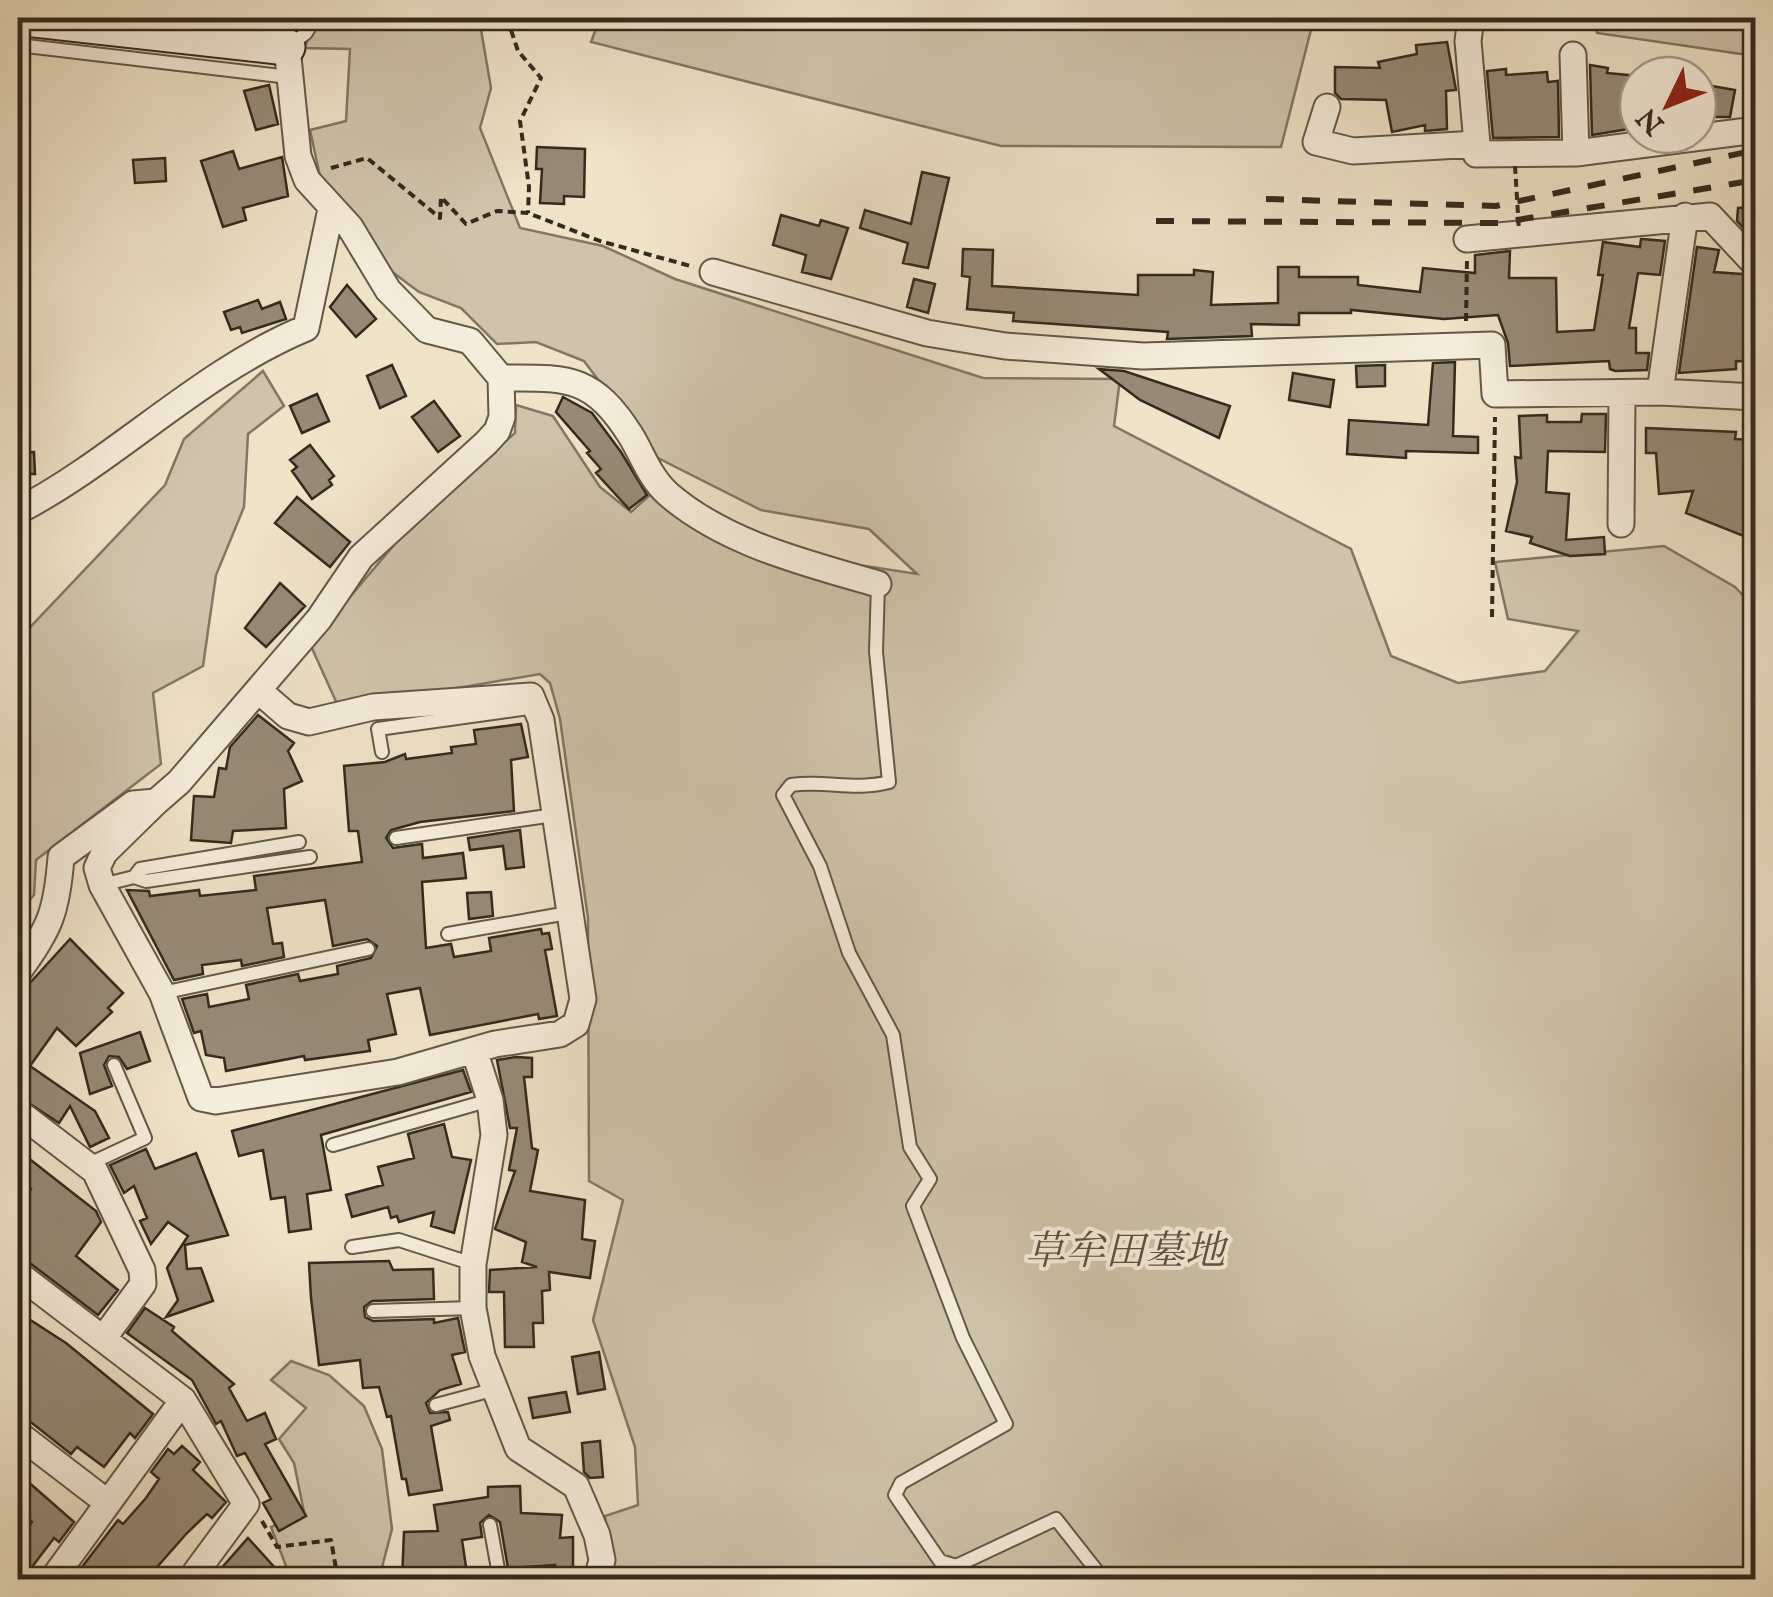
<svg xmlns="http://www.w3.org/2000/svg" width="1773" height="1597" font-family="'IM FELL English','Noto Serif JP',serif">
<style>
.green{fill:#cfc4ab;stroke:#827764;stroke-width:2.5}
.building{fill:#968a76;stroke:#352a1e;stroke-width:2.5}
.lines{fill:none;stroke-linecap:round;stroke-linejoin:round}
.lane-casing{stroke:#645848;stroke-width:16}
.street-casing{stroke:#645848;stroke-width:29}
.secondary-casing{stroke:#352a1e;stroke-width:39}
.path{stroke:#352a1e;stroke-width:4;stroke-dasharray:8 5;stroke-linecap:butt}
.lane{stroke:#f5eddb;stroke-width:12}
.street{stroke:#f5eddb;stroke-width:25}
.secondary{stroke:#f5eddb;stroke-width:35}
.rail{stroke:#352a1e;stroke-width:6;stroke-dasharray:18 18;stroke-linecap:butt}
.path-bridge{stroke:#352a1e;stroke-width:4;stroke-dasharray:8 5;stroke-linecap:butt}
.labels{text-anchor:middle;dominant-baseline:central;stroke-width:8;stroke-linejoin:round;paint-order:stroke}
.park-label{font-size:40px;font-style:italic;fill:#5c5041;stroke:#f5eddb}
</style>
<rect width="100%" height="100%" fill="#efe3c8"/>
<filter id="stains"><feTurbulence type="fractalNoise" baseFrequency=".002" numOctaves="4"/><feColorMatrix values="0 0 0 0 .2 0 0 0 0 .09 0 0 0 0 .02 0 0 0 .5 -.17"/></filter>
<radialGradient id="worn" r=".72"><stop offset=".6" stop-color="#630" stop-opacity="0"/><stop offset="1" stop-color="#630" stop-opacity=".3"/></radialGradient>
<path class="green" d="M319,18h160l12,70 -11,40 40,100 83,18 72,33 308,99 137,1 -6,47 237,123 40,107 67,27 87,-12 33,-40 -70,-12 -13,-57 169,-16 71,41 20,21v971h-1148l4,-11 -6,-52 33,-11 -3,-58 -42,-127 30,-120 -34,-19 -1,-263 -28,-199 -10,-36 -10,-9 -201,34 -29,-64 101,-119 104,-92 1,-28 37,11 47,71 31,25 21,-19 90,54 175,27 -48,-45 -108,-19 -105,-53 -72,-96 -48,-19 -39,2 -36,-36 -42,-16 -28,-21 -70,-90 -11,-51 36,-9 4,-72 -46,-1z
M600,18h714l-33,129 -280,-1 -410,-104z
M1594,18h161v38l-158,-23z
M263,371l21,35 -36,28 -4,73 -28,68 -13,91 -50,27 8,71 -125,96 -2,35 -16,18v-273l147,-155 19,-46z
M291,1361l38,14 35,31 18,43 10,80 -13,50h-88l-20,-52 33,-15 -10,-49 -15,-24 27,-31 -35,-28z"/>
<path class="building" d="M1447,42l9,48 -10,1 1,38 -22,2v-6l-33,7 -6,-32 -45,-1 -6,-6v-26l45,1 -2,-6 39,-8 -1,-9z
M1590,65l18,3 -1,5 31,3 -3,52 -43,7z
M1506,69v6l41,-3 1,10 10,-1 1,56 -66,1 -6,-67z
M269,85l9,39 -22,6 -12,-39z
M1706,85l29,5 -5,27h-32v-30z
M537,147l48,2 -1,48 -20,-1v8l-24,-1 2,-34h-6z
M233,151l6,18 43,-12 6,39 -45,12 3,12 -23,7 -22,-66z
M165,158l1,23 -31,2 -2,-23z
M922,172l27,6 -21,90 -25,-5 5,-20 -48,-15 5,-18 46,14z
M1756,207v34l-19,-20 1,-13z
M781,215l38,11 2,-6 27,8 -17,51 -29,-7 4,-17 -33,-10z
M1641,239l24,2 -5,34 -22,-2 -9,55h7v25h13l-2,17 -32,1 -5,-2 -1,-8 -99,5 -2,-23 -10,-28 -54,4 -93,-9v3h-52v12l-48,-1 1,12 -85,3 1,-7 -155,-11 1,-8 -47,-4 3,-32 -8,-1 1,-27 30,1 -1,36 146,9v-20h56v-5l19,2 -2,33 67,-2v-36h21v10h59v8l62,7 3,-24 52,5v-18l35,-4 -1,27h47l1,54 37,-2 9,-55h-5l5,-33 37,5z
M1697,247l22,3 -5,22 28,2 7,5v10l7,1v72l-20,-1v8l-57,4z
M914,279l21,5 -7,29 -21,-6z
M347,285l29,34 -20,18 -26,-30z
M258,300l4,9 18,-7 6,17 -44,14 -2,-6 -9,3 -7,-18z
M1455,362l-2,74 25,1v16l-72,-2v7l-59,-4 2,-34 79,5 5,-62z
M392,365l14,31 -26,12 -13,-32z
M1385,365v21l-28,1 -1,-21z
M1099,369l25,2 106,35 -11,32 -79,-38z
M1293,373l41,7 -4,27 -41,-7z
M317,394l12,27 -27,12 -12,-27z
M563,397l29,16 29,39 26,43 -18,14 -33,-36 5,-4 -14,-16 3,-2 -34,-39z
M434,401l26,35 -22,16 -26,-35z
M1582,414h24l-1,38 -57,-1 -2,41 23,2 -3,46 38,-3 1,17 -35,2 -40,-13 2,-6 -26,-6 11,-49 -2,-25 6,1 -2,-42 28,-1v7h34z
M1646,428l90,4 -1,7 21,1v101l-70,-28 7,-22 -34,3 -3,-41h-10z
M310,445l24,31 -5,4 3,5 -20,14 -20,-28 5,-4 -7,-7z
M34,452l1,22h-17v-21z
M297,497l53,45 -20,25 -55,-44z
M280,583l25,23 -39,41 -21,-19z
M258,715l36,28 -6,8 14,30 -18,8 2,39 -53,3 -2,12 -40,-3 3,-44 20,1 5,-29 7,1 4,-22z
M521,724l7,33 -17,3 3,51 -94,11 -29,8 -5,8 7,10 29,-4 1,14 40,-5 3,25 -44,4 4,66 25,-4 3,13 37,-6 -2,-13 52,-9 1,5 7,-1 3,16 -7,1 12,66 -18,3 -1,-5 -108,21 -10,-47 -33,6 9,40 -28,6 2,11 -65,9 -1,-4 -78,15 -2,-13 -18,-3 -5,-24 -7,2 -12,-34 25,-5 2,13 40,-8 -3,-14 52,-11 2,7 38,-7 -1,-8 34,-8 6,-12 -10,-7 -34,7 -8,-46 -58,8 6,36 9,-1 2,14 -42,9 -1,-6 -39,5 1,9 -29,6 -47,-90 22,1 1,5 49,-6 1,6 56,-6 -2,-14 108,-14 -4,-31h-9l-5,-65 41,-4 20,-8 1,5 46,-6 -1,-6 25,-3 -2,-14z
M520,830l4,37 -18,2 -3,-23 -33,4 -2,-12z
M491,892l2,24 -24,3 -2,-26z
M70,939l53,54 -15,15 4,4 -36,34 -19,-18 -27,38 65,45 14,27 -19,9 -20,-41 -11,17 -41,-27v-77l8,-11 -8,-12z
M140,1032l10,29 -23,8 -8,-12 -10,-1 -5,9 8,21 -22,8 -10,-41z
M516,1057l16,1v19h-8l8,71 6,2 -8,41 55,9 -3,39 13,2 -5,37 -41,-6 1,18 -8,1 1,32h-10l1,24h-29l-1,-55h-15l1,-22 47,-3 -15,-5 4,-20 -31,-13 20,-58 -6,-1 8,-42h-7l-13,-68z
M463,1070l8,22 -150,43 10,55 -24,4 4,35 -22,3 -4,-35 -14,2 -8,-49 -24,6 -7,-25z
M444,1124l8,33 19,3 -17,73 -23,-7 3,-14 -35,10 -2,-6 -6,2 -3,-11 -36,10 -6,-22 37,-10 -5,-18 36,-9 -6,-24z
M146,1149l9,20 41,-16 32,82 -43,10 2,24 14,-1 12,33 -47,16 12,-17 -11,-32 21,-32 -20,-14 -17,22 -11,-23 7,-3 -13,-32 -10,7 -14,-28z
M18,1150l78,61 5,11 -25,34 42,34 -20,25 -80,-61v-42l13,-23 -13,-11z
M389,1261l4,9 40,-1 1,30 -62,2 -8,6 1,10 8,4 61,-2v4l24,-5 7,34 -13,3 9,29 -21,6 -14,13 4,10 18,-1 2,8 -19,6 11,64 -33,5 -3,-16h-4l-11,-63 -4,1 -8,-30 -16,1 -3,-28 -41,5 -8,-67 -2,-35z
M145,1308l29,19 -2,4 62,53 -5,4 18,33 18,-8 11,26 -11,5 41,72 -27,15 -16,-28 8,-4 -26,-46 -8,3 -16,-35 -5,3 -24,-44 -65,-47z
M18,1312l48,31 87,71 -18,24 -5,-5 -26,34 -27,-20 -6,7 -53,-42z
M599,1352l6,37 -27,5 -6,-37z
M566,1392l4,20 -37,6 -4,-20z
M600,1441l3,36 -13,1 -6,-6 -2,-29z
M182,1446l18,16 -7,8 33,32 -14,16 -5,-4 -20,19 -29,33 15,14h-101l46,-60 5,4 23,-26 13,-19 -8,-7 17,-23 6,5z
M18,1473l56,49 -15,20 -5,-4 -32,42h-4v-38l14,-20 -14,-12z
M520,1486l1,27 41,2 -2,23 13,-1v43h-16l-2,-15 -47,3 -8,-46 -11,-7 -9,8 2,14 -20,3 6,40h-66l2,-48 34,-1 -4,-26 54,-8v-10z
M248,1538l38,42h-75z"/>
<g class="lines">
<g class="lane-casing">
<path id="lane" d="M18,45l271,32
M289,46l17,-13 9,-15
M878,584l-2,68 13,130c-33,9 -64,-2 -98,3l-8,10 37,71 29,87 44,82 17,112 20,32 -17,27 50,132 43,86 -105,59 -6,12 45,66 16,5 100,-47 48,61
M382,752l-4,-23 158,-22
M396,838l158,-23
M134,877l6,-8 159,-27
M102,885l32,-8 12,4 164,-24
M448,934l120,-21
M162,993l206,-44
M333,1145l157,-45
M87,1165l58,-27 -31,-73
M352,1247l47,-7 74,24
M373,1311l100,-3
M436,1405l56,-15
M490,1525l10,55"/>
</g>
<g class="street-casing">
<path id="street" d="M1471,18l-3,23 9,103
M1573,55l3,98
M1327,107l-11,35 37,9 124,-7 -1,10 100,-1 180,-23
M1467,239l243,-23 46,49
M713,272l214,61 78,13 138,10 349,-11 3,49 165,-2 96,5
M501,378c65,0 91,-4 130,58 12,20 19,42 37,58 58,50 138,69 210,90
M1660,392l25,-176
M18,511c101,-53 182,-139 288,-183l25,-119
M1621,524l1,-131
M156,802l-52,51 -7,15 5,17 60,108 39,105 15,3 182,-29 97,-28 65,-10 16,-10 7,-25 -42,-279 -10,-24 -158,11 -64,15 -21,-6 -29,-25
M18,972c32,-43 39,-61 43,-115l72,-53 23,-2 23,-20 140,-163 42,-62 125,-114 11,-12 5,-14 -1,-39 -31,-37 -43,-11 -39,-40 -38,-63 -43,-47 -9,-24 -11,-109
M475,1053l15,47 4,35 -21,129v44l9,48 36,92 58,38 21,49 5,25 -5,20
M18,1112l77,59 47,99 1,14 -40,55
M18,1274l165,126 63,104 -56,76
M18,1434l90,69
M52,1580l131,-180"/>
</g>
<g class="secondary-casing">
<path id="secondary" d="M26,18l261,29"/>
</g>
<path class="path" d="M507,18l11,33 23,27 -21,43 9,66 -1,26
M331,168l36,-10 73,60 1,-21 25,27 31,-13 31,2 72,28 94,26
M1466,321l1,-61
M1492,617l3,-200
M262,1521l15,26 54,-7 7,40"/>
<use href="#lane" class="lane"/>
<use href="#street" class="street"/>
<use href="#secondary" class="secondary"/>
<path class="rail" d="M1266,199l230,7 260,-56
M1156,221l343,2 257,-43"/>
<path class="path-bridge" d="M1515,166l4,64"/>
</g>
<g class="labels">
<g class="park-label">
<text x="1125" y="1253">草牟田墓地</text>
</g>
</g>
<rect width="1773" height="1597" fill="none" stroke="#efe3c8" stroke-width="60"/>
<rect x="20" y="20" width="1733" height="1557" fill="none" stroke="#352a1e" stroke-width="5"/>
<rect x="30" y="30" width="1713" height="1537" fill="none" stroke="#352a1e" stroke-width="2.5"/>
<g transform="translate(1668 105) rotate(227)"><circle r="48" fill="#f5eddb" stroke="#a89f8f" stroke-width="2.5"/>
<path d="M0-8L18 38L0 25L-18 38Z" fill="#8f2418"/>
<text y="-15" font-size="28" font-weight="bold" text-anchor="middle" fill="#352a1e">N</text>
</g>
<rect width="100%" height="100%" filter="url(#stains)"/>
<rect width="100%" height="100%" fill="url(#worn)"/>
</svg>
